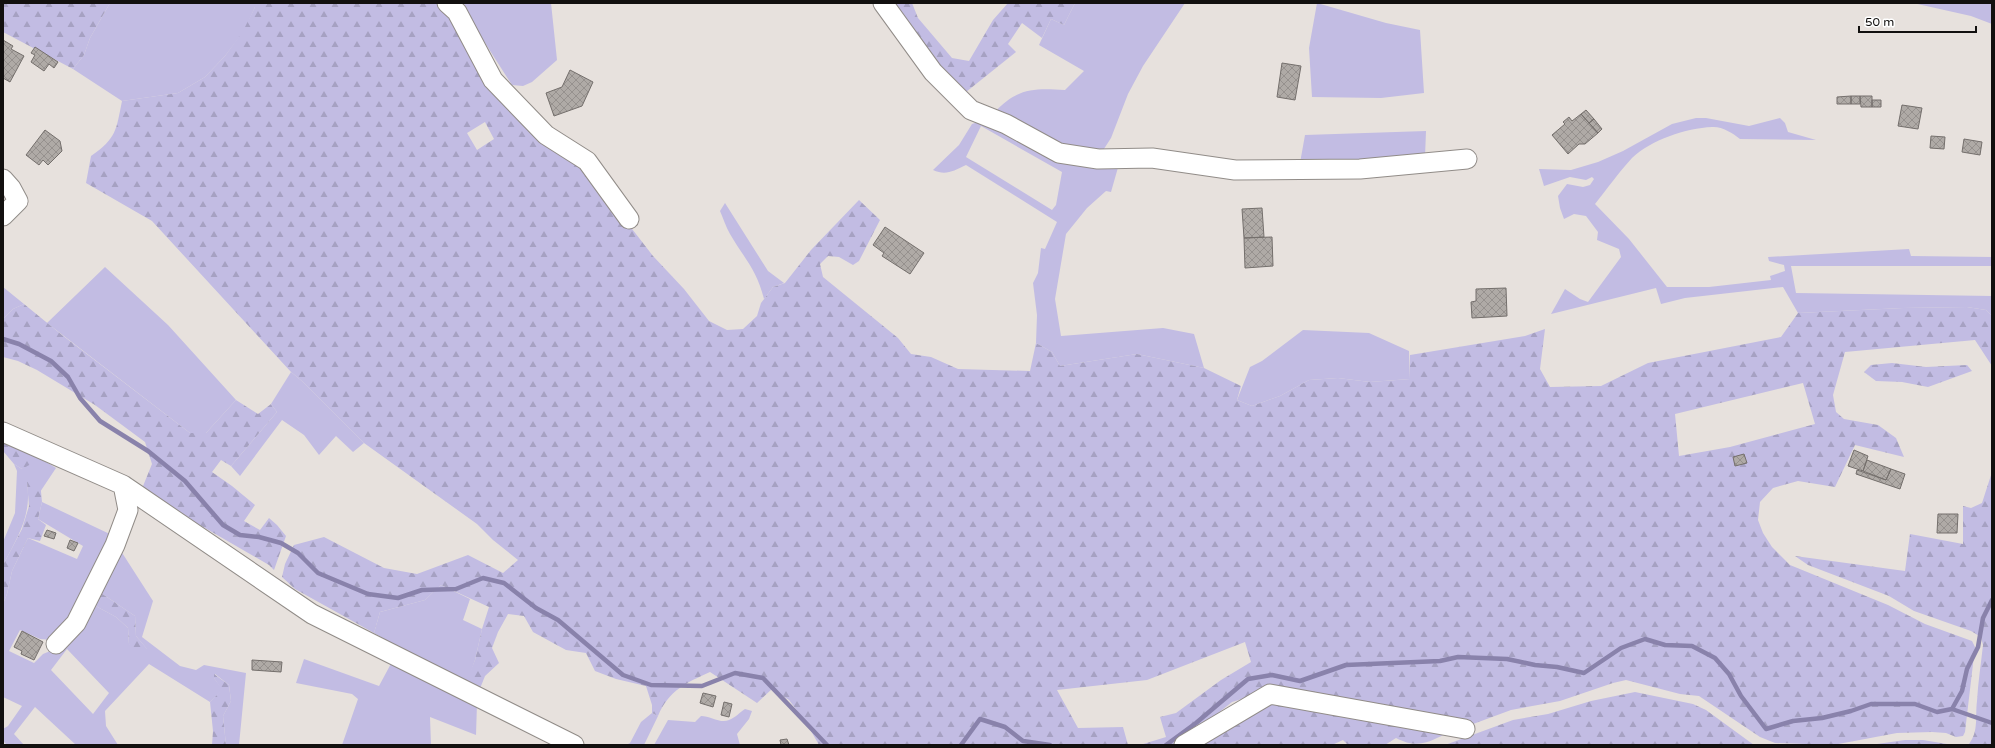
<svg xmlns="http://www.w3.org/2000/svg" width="1995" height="748" font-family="'Varela Round',sans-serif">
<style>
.grass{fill:#c2bce3;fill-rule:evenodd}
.forest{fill:url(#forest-firs);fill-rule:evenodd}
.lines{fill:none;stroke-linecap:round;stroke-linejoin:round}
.stream{stroke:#8982ab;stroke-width:4.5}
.building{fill:url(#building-cross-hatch);stroke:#746f6c}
.minor-casing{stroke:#918c88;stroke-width:21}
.minor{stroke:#fff;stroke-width:19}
</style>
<defs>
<pattern id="forest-firs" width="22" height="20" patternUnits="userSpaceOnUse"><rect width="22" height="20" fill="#c2bce3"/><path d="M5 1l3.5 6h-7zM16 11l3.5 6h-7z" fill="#a6a1c2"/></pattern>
<pattern id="building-cross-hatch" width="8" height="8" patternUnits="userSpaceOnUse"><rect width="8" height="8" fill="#afaaa6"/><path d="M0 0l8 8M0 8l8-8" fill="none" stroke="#96918e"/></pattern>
</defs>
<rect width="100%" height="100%" fill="#e7e1dd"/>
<path class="grass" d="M110,3h145v4l-11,24 -19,25 -20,21 -27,16 -56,8 -49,-32 11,-14 6,-17z
M466,3h85l6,57 -25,22 -9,4 -11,-1 -50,-78z
M1075,3h110l-42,63 -15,28 -17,44 -11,17 -34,-6 -71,-37c22,-24 39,-24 70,-22l19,-19 -45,-26 12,-26 13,6z
M1317,3l69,20 34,7 4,63 -43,5 -69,-1 -3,-49z
M1913,3h79v21l-21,-8z
M1696,118h10l43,8 31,-8 5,5 3,9 28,8 -76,-1c-7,-6 -19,-13 -28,-12 -26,1 -61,13 -80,31 -13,14 -25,31 -37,46l34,35 38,48h42l62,-7 -1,-4 15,-5 -1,-6 -15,-4 -1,-4 141,-8 2,7 81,1v9h-201l5,27 196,3v20l-6,-6 -19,-3 -64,1 -105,5 -15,-26 -98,11 -24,6 -5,-16 -105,26 14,-25 15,10 8,3 33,-45 -2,-8 -22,-9 1,-8 -12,-16 -12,-2 -10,5 -4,-11 -2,-12 9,-12 16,3 7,-2 4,-6 -2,-2 -6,3 -16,-3 -26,9 -5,-17 32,1 27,-8 25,-11 49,-27z
M978,122l100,44 41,-2 -8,28 -5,-1 -19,17 -21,26 -11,65 6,37 102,-8 31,6 10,34 -67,-14 -77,12 -8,-14 -16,-9 1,-28 -4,-32 5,-10 3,-25 4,1 12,-27 -91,-57c-13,6 -20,11 -33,5l26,-25 13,-21zM981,126l81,46 -6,33 -4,5 -86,-53z
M1426,131l-1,26 -125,6 5,-28z
M725,203l43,68 16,12 -11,4 -9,12c-7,-29 -20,-41 -34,-65 -4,-7 -7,-16 -10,-23z
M105,267l63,58 68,75 -30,33h-16l-143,-110z
M3,287l21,17 -11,5 -10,10z
M1303,330l66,3 40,18 1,28 -40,3 -32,-4 -29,2 -29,16 -28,10 -15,-6 13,-33 12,-6z
M291,372l12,10 61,61 -11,9 -17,-16 -17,19 -15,-20 -22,-15 -42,56 -9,-10 46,-54 -6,-8z
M30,452l26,16 -16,24 -13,-10c5,34 -9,54 -24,83v-23l12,-29 2,-42 -3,-7 8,5z
M42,502l72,34 -28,59 -34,45 -12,-1 -20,-9 -11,21 25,12 9,-9 17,-7 32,-43 24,13 12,11 1,16 18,5 -11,-13 -1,-20 -37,-25 21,-43 34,53 -11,36 38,29 16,4 8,-5 42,8 -7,72h-13l-3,-29 8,-15 -2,-16 -14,-11 -1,4 9,12 -13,12 -61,-38 -44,47 1,15 12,19h-42l-41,-38 -21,27 10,11h-17l-4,-4v-12l5,-3 14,-20 -19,-9v-93l4,-10 5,-23 16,-33 49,21 6,-13 -45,-27zM67,649l42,44 -16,21 -42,-44z
M441,585l29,14 -7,21 19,9 -7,31 -9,26 -92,-53 6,-21 45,-12z
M394,658l83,45 -1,32 -46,-18 1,28h-89l16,-46 -6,-5 -56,-11 8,-24 75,27z
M745,709l7,2 -3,8 -12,15 3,11h-86l14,-25 27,2 6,-6c9,0 20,8 28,4 6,-2 11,-8 16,-11z
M652,713l6,3 -14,29h-18l4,-2 11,-21z"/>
<path class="forest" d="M3,3h107l-20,35 -6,17 -11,14 -70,-37z
M255,3h192l43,65 74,73 89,115 31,33 25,32 18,9 16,-1 14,-13 4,-13 12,-16 12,-4 26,-33 48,-50 21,20 -21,41 -6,4 -14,-8 -11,-1 -8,8 3,13 75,61 13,16 20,3 27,12 72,2 6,-28 16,9 8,14 77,-12 67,14 37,18 -4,14 15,6 28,-10 29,-16 29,-2 32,4 40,-3v-24l115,-19 20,-7 -5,40 10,18 51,-1 47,-23 133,-26 17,-24 105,-5 64,-1 19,3 6,6v50l-17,-26 -130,12 -12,43 3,17 8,7 34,6 18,13 8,19 -49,-12 -20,42 -37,-6 -25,7 -13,14 -2,18 5,13 9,14 18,18 98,40 37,19 47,17 3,6 -10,85 -2,4 -7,1 -10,-4 -14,-1 -35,1 -64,12 -58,-2 -15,-6 -61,-41 -19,-2 -54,-14 -13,3 -53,18 -49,9 -54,20 -190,-39 -35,11 -54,43h-38l26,-8 -6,-20 16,-4 45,-33 30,-18 -6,-20 -98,38 -90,10 21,38 45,-1 5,18h-309l-12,-21 -18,-24 -17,-11 -15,14 -47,-31c-24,11 -41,18 -52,44l-6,-3v-8l-6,-19 -30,-7 -21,-8 -9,-18 -20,-3 -33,-18 -9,-16 -16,-2 -10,18 -6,16 7,15 -14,13 -6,15 -13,-9 9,-22 7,-31 7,-22 -48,-22 -16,15 -45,12 -6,21 -79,-44 -13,-12 3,-13 9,-19 30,-8 60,31 33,6 51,-19 35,18 15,-13 -25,-20 -16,-16 -113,-81 -61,-61 -12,-10 -139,-151 -66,-38 5,-27c26,-18 25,-26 31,-55l56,-8 27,-16 20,-21 18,-25 12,-24zM485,122l9,17 -17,11 -10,-17zM1803,383l12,41 -85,23 -51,9 -4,-42z
M889,3h23l6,15 34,40 17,3 24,-41 15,-17h67l-11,22 -13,-6 -9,19 -20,-15 -14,21 8,8 -50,40 -11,-7z
M24,304l38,31 128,98h16l30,-33 22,14 13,-10 6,8 -46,54 -10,-6 -9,12 20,14 23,19 -11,16 16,9 9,-12 8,7 9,11 -12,34 -5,-5 -128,-74 11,-27 -7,-22 -50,-37 -58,-35 -19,-9 -15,-4v-38l10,-10z
M1892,363l34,4 41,-2 5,6 -44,16 -26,-5 -26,-1 -12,-9 7,-7z
M3,438l27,14 1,12 -9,5 -8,-5 -11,-13z
M1992,472v273h-29l6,-1c10,-13 6,-28 8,-43 1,-19 4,-37 6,-56l-2,-8 -10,-6 -57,-20 -25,-15 -81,-31 -13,-9 110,15 5,-37 53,10v-38l8,2 11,-5z
M33,480l7,1 2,21 -4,17 8,6 -6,16 -12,-3 -16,33 -5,23 -4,10v-39l19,-36 7,-23 -2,-24z
M98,591l37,25 1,20 12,14 -10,7 -9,-13 -1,-16 -12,-11 -24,-13z
M214,674l15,11 2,16 -8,15 3,29h-14l1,-14 -3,-29 12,-12 -8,-12z
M1635,692l58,12 13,6 48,35h-309l68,-25 35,-6 43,-13z
M1282,699l163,35c-19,10 -30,14 -49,4l-11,7h-37l-5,-5 -11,5h-135l9,-7z
M1905,740h18l30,5h-83z"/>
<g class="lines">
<path class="stream" d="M3,339l16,5 32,17 17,16 12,21 20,23 48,30 37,30 38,44 17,10 19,2 22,6 17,10 20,20 50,21 30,4 24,-8 34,-1 27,-11 21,5 32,25 22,12 65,55 28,10 51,1 33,-13 28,5 64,67
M1952,709l10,-18 5,-22 11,-22 5,-29 9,-18
M961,745l19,-26 25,8 18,14 27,4
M1166,745l30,-22 52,-44 24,-4 28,6 46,-16 94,-4 18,-4 49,2 28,6 22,2 27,6 37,-25 24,-9 20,6 27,1 23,12 14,16 12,22 25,33 27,-8 29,-3 29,-7 20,-7h44l22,8 15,-3 40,14"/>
</g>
<path class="building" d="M3,40l10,6 -2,3 13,7 -14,26 -7,-4z
M35,47l23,15 -4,6 -5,-4 -5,7 -13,-9 4,-7 -4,-2z
M1282,63l19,3 -6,34 -18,-3z
M570,70l23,12 -11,24 -28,10 -8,-23 16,-6z
M1851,96v8h-14v-7z
M1851,96h9v8h-9z
M1860,96h12v11h-11z
M1872,100h9v7h-9z
M1902,105l20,3 -4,21 -20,-3z
M1586,110l8,9 -5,4 -8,-9z
M1581,114l17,19 -13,11h-6l-11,10 -16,-19 13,-11 -2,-2 6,-5 3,4z
M1594,119l8,10 -4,4 -9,-10z
M45,130l15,11 2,10 -14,14 -5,-5 -4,5 -13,-10z
M1931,136l14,1 -1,12 -14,-1z
M1964,139l18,3 -2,13 -18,-3z
M1262,208l2,29 -20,1 -2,-29z
M885,227l39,26 -14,21 -28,-18 2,-3 -11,-8z
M1272,237l1,29 -28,2 -1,-30z
M1506,288l1,28 -35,2 -1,-16 5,-1v-12z
M1854,450l14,6 -5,15 -15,-5z
M1744,454l3,9 -12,3 -2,-9z
M1867,460l24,9 -5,11 -23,-9z
M1891,469l14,5 -5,15 -44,-15 1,-4 29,10z
M1938,514h20l-1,19h-20z
M47,530l9,3 -2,6 -10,-3z
M70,540l8,3 -4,8 -7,-3z
M22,631l21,11 -9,18 -13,-6 1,-3 -8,-4z
M252,660l30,2 -1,10 -29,-2z
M703,693l13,3 -3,11 -13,-4z
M724,702l8,2 -3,13 -8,-2z
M787,739l2,6h-8l-1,-5z"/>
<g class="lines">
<g class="minor-casing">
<path id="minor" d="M447,3l10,9 36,68 53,55 41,26 42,58
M883,3l50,69 38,38 35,14 53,29 39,6 54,-1 83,12 125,-1 107,-10
M3,179l8,9 7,13 -15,15
M3,432l120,53 189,129 262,131
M56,644l20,-21 39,-78 13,-35 -5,-25
M1184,745l86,-51 195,35"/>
</g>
<use href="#minor" class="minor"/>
</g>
<rect width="1995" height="748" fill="none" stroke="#12100f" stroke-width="8"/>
<path d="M1859 26v6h117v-6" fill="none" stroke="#12100f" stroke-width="2"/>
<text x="1865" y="26" font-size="12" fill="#12100f" stroke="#ffffff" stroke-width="3" paint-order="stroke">50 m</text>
</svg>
